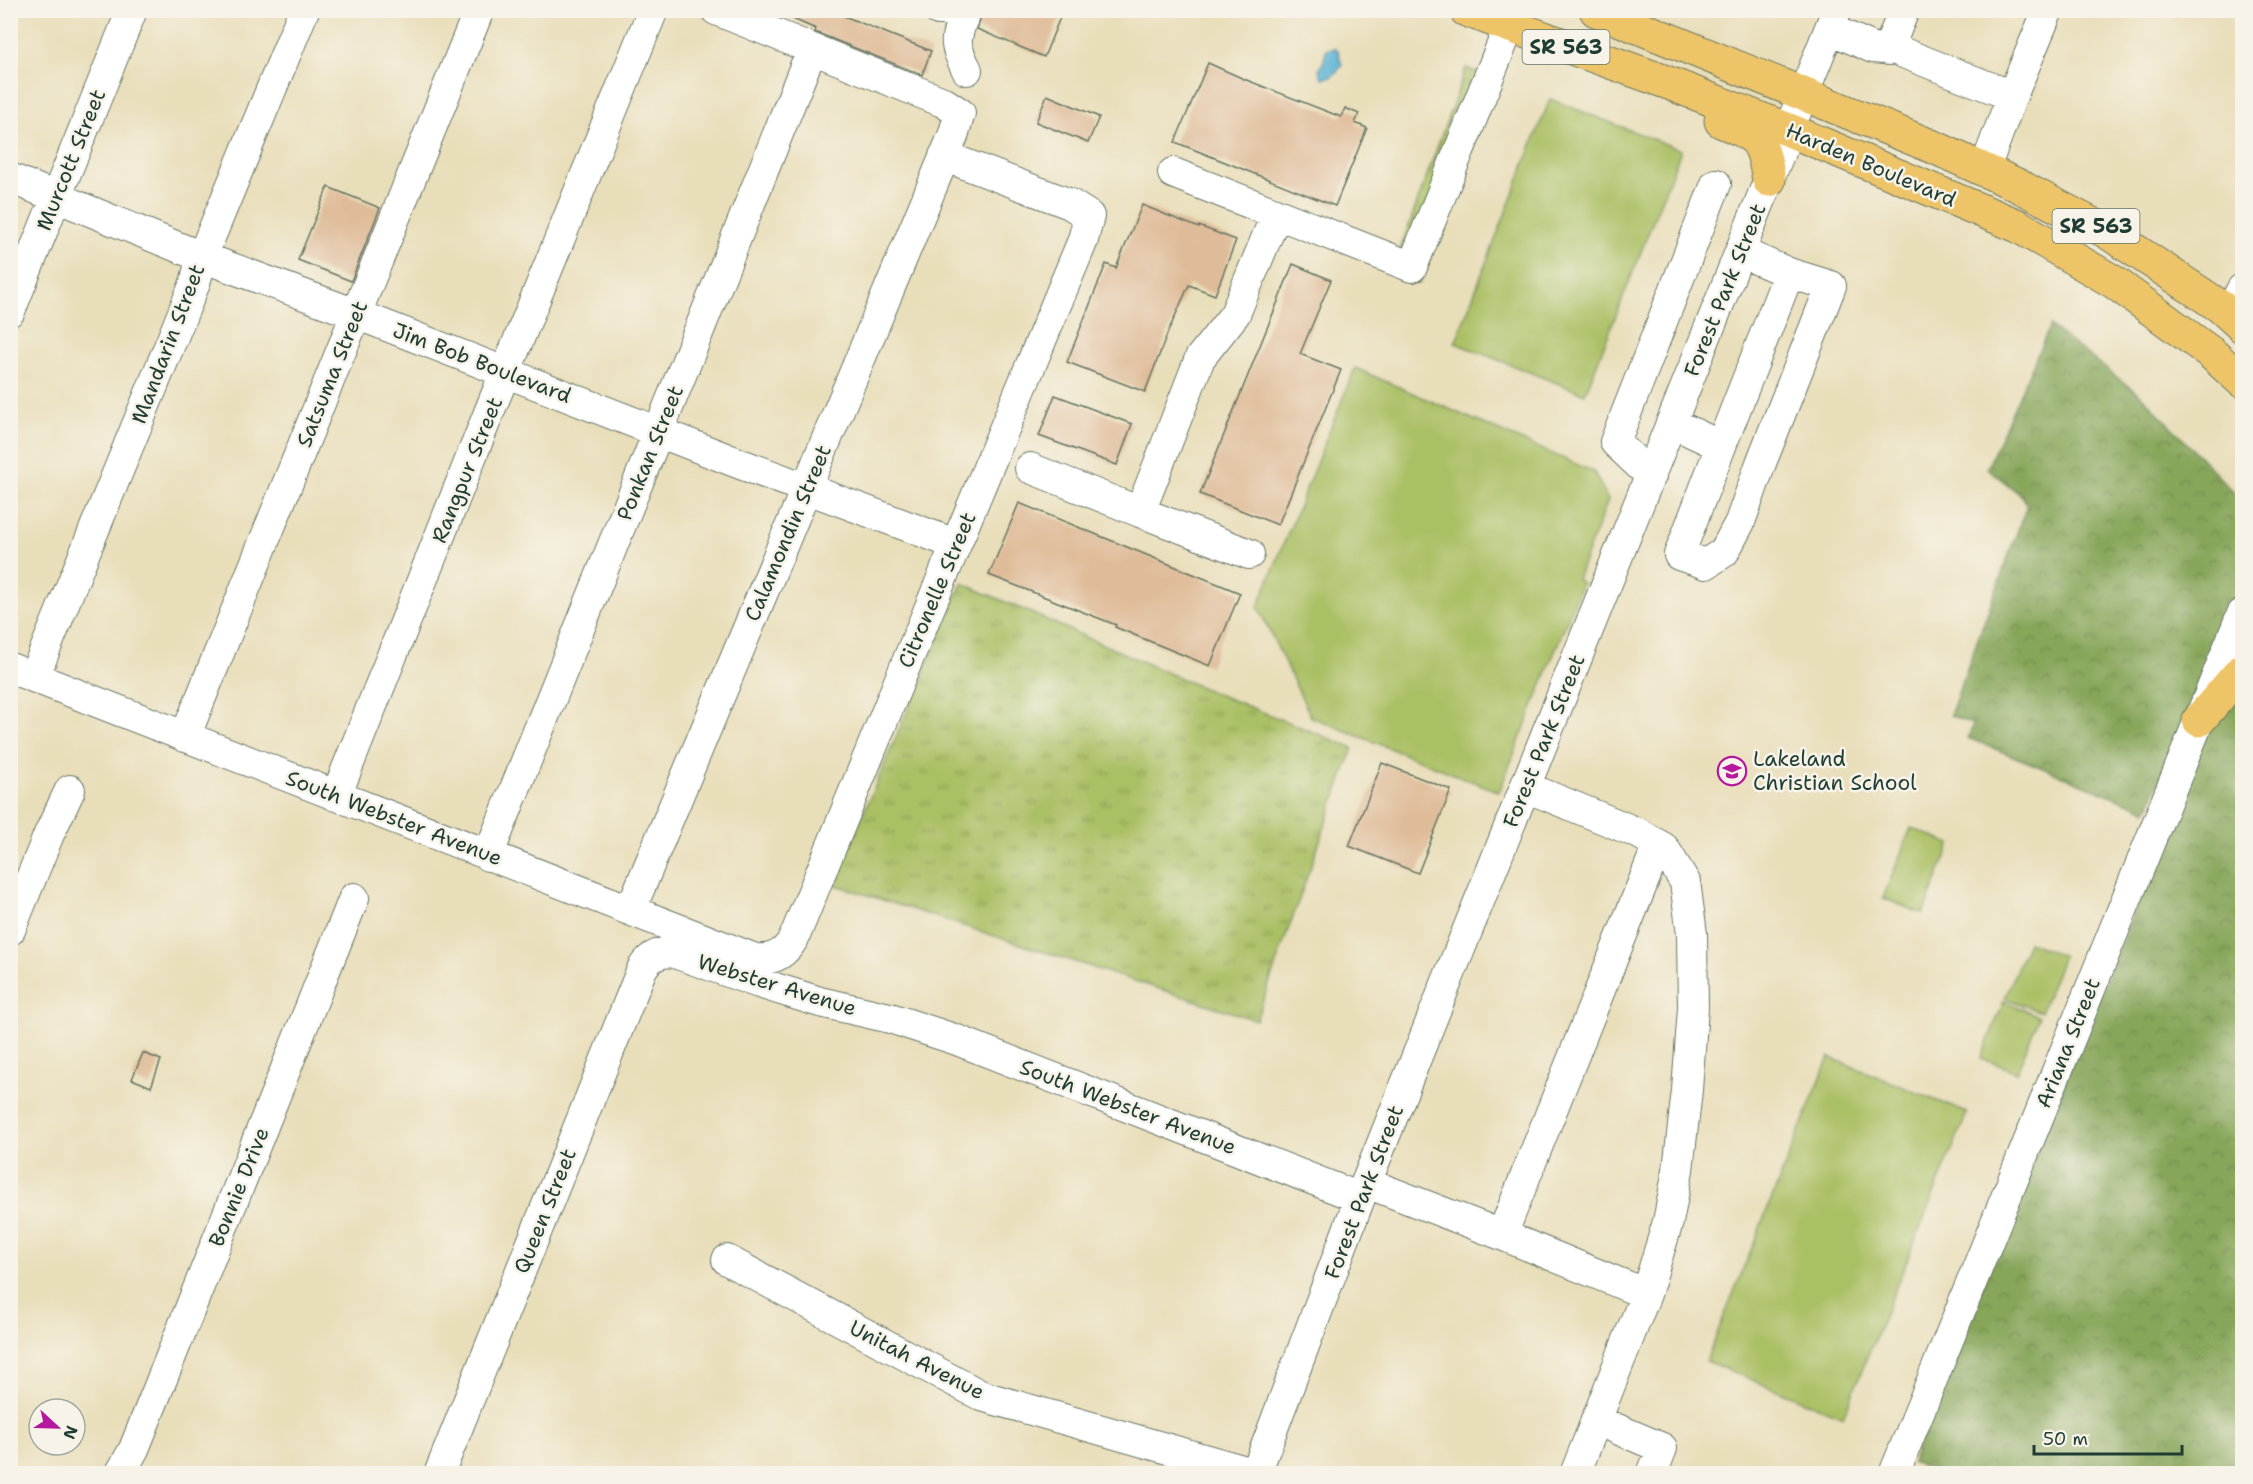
<svg xmlns="http://www.w3.org/2000/svg" width="2253" height="1484" font-family="'Shantell Sans',sans-serif">
<style>
.forest{fill:url(#forest-crowns);stroke:#537247;stroke-width:1.5}
.park{fill:url(#park-tufts);stroke:#647e4c;stroke-width:1.5}
.garden{fill:#aac065;stroke:#647e4c;stroke-width:1.5}
.water{fill:#56b1d4;stroke:#3a7784;stroke-width:1.5}
.building{fill:#dfbc99}
.lines{fill:none;stroke-linecap:round;stroke-linejoin:round}
.minor-casing{stroke:#667563;stroke-width:32}
.major-casing{stroke:#667563;stroke-width:35}
.minor{stroke:#fff;stroke-width:30}
.major{stroke:#eec469;stroke-width:33}
.labels{text-anchor:middle;dominant-baseline:central;stroke-width:5;stroke-linejoin:round;paint-order:stroke}
.shield{fill:#f7f3e8;stroke:#60746a;stroke-width:1.5}
.shield-label{font-size:20px;font-weight:bold;fill:#1f3d34}
.street-label{font-size:21px;fill:#1f3d34;stroke:#f7f3e8}
.poi-label{font-size:21px;fill:#1f3d34;stroke:#f7f3e8;text-anchor:start}
</style>
<defs>
<pattern id="forest-crowns" width="20" height="18" patternUnits="userSpaceOnUse" patternTransform="scale(1.5)"><rect width="20" height="18" fill="#87a65a"/><path d="M2 6a3 3 0 1 1 6 0M12 15a3 3 0 1 1 6 0" fill="none" stroke="#6e884b"/></pattern>
<pattern id="park-tufts" width="24" height="20" patternUnits="userSpaceOnUse" patternTransform="scale(1.5)"><rect width="24" height="20" fill="#aac065"/><path d="M3 7l-1-3M5 7V3M7 7l1-3M15 17l-1-3M17 17v-4M19 17l1-3" fill="none" stroke="#8a9d54"/></pattern>
</defs>
<rect width="100%" height="100%" fill="#f7f3e8"/>
<filter id="ink" filterUnits="userSpaceOnUse"><feTurbulence type="fractalNoise" baseFrequency=".0167" numOctaves="2"/><feDisplacementMap in="SourceGraphic" scale="12" xChannelSelector="R" yChannelSelector="G"/><feConvolveMatrix kernelMatrix="1 2 1 2 8 2 1 2 1" color-interpolation-filters="sRGB"/></filter>
<filter id="wash" filterUnits="userSpaceOnUse"><feTurbulence type="fractalNoise" baseFrequency=".008" numOctaves="4" result="noise"/><feDisplacementMap in="SourceGraphic" scale="24" xChannelSelector="R" yChannelSelector="G"/><feGaussianBlur stdDeviation="1.35" result="paint"/><feColorMatrix in="noise" values="0 0 0 0 0 0 0 0 0 0 0 0 0 0 0 0 0 1.4 0 .05"/><feComposite in="paint" operator="in"/></filter>
<g filter="url(#wash)">
<rect width="100%" height="100%" fill="#e9deba"/>
<path class="forest" d="M2050,326l94,72 98,103v82l-95,228 -5,-3 -174,-70 5,-14 -23,-9 77,-210 -4,-8 -36,-29z
M2242,687v786l-299,1 -32,-12 298,-736z"/>
<path class="park" d="M1466,68l32,13 -79,203 -27,-12z
M962,583l250,109 141,56 -97,272 -423,-136z"/>
<path class="garden" d="M1550,99l131,51 -96,244 -130,-51z
M1355,368l239,104 14,28 -31,79 5,4 -83,209 -188,-75 -53,-110z
M1911,828l40,16 -28,70 -40,-16z
M2028,942l35,14 -22,56 -36,-14z
M2004,1001l35,15 -22,56 -36,-14z
M1829,1057l138,56 -124,304 -137,-56z"/>
<path class="water" d="M1334,48l4,2 4,16 -11,11 -9,1 -3,-9 5,-8 2,-11z"/>
<g id="blocks">
<path class="building" d="M772,10h57l102,41 -9,24 -107,-43 1,-3z
M983,10h80l-19,47 -67,-28z
M1208,63l36,16 97,38 4,-9 14,6 -4,9 12,5 -32,78 -160,-64z
M1047,95l52,22 -11,26 -52,-21z
M328,187l52,21 -29,73 -53,-21z
M1142,205l57,23v-2l37,14 -21,55 -26,-10 -21,47 -23,60 -78,-30 39,-98 10,4z
M1293,264l38,16 -31,74 41,16 -63,155 -78,-31z
M1055,395l77,29 -15,41 -78,-29z
M1019,503l221,90 -30,73 -95,-39 1,-2 -127,-50z
M1382,763l69,27 -33,83 -69,-27z
M143,1053l18,7 -10,27 -19,-8z"/>
</g>
</g>
<g filter="url(#ink)">
<use href="#blocks" fill-opacity="0" stroke="#667563" stroke-width="1.5"/>
<g class="lines">
<g class="minor-casing">
<path id="minor" d="M938,10h4
M966,10c-11,30 -14,31 1,60
M1830,29l43,19 23,2 116,46 -28,75
M1888,50l16,-40
M2012,96l36,-86
M1173,173l239,94 97,-240
M10,178l192,79 154,57 382,149 217,81
M10,311l122,-301
M2229,314l13,-25
M1672,423l49,23 68,-173 -49,-21
M1721,446l-42,109 27,9 18,-12 16,-30 21,-59 70,-177 -42,-13
M1030,468l110,44
M1651,476l-36,-34 101,-258
M1249,554l-109,-42 60,-154 35,-44 41,-99
M10,668l745,291c18,2 30,-5 39,-21l108,-264 181,-434 6,-24 -19,-12 -126,-48
M34,677l161,-394 7,-26 102,-247
M185,737l294,-727
M1526,787l112,46 26,15 21,34 7,52 1,74 -6,82 -9,80 -10,52 -22,72 -71,180
M336,796l156,-391 161,-395
M488,856l324,-807
M631,909l322,-773 7,-23 -17,-11 -227,-92
M10,930l39,-96 21,-44
M1367,1183l135,52 144,59
M1502,1235l156,-390
M727,1260l255,136 274,78
M1596,1420l66,28 -10,26
M1256,1473l104,-275 477,-1188
M120,1474l14,-25 220,-551
M439,1474l203,-505c8,-13 18,-18 33,-16l84,30 61,19 70,16 67,22 403,158
M1894,1474l348,-860"/>
</g>
<g class="major-casing">
<path id="major" d="M1466,10l200,72 123,48 229,96 96,56 97,71 31,28
M1596,10l340,138 81,37 90,47 114,75 21,19
M1721,121c38,16 41,18 48,59
M2199,720l43,-50"/>
</g>
<use href="#minor" class="minor"/>
<use href="#major" class="major"/>
</g>
</g>
<defs>
<g id="school-ring" transform="scale(1.5)"><circle r="9.5" fill="#f7f3e8" stroke="#b5179e" stroke-width="1.5"/><path d="M0-5L7-2L0 1L-7-2ZM-4 1L0 2.5L4 1V4Q0 6-4 4Z" fill="#b5179e"/></g>
</defs>
<g fill-rule="evenodd">
<use href="#school-ring" x="1732" y="771"/>
</g>
<g class="labels">
<g class="shield">
<rect x="1522.5" y="30" width="87" height="34" rx="4.5"/>
<rect x="2052.5" y="209" width="87" height="34" rx="4.5"/>
</g>
<g class="shield-label">
<text x="1566" y="47">SR 563</text>
<text x="2096" y="226">SR 563</text>
</g>
<g class="street-label">
<text transform="translate(71 160) rotate(-68)">Murcott Street</text>
<text transform="translate(1871 165) rotate(23)">Harden Boulevard</text>
<text transform="translate(1725 290) rotate(-68)">Forest Park Street</text>
<text transform="translate(168 344) rotate(-69)">Mandarin Street</text>
<text transform="translate(482 363) rotate(21)">Jim Bob Boulevard</text>
<text transform="translate(332 374) rotate(-68)">Satsuma Street</text>
<text transform="translate(650 453) rotate(-68)">Ponkan Street</text>
<text transform="translate(467 470) rotate(-68)">Rangpur Street</text>
<text transform="translate(788 533) rotate(-67)">Calamondin Street</text>
<text transform="translate(937 590) rotate(-67)">Citronelle Street</text>
<text transform="translate(1544 741) rotate(-68)">Forest Park Street</text>
<text transform="translate(394 818) rotate(21)">South Webster Avenue</text>
<text transform="translate(777 985) rotate(17)">Webster Avenue</text>
<text transform="translate(2068 1043) rotate(-68)">Ariana Street</text>
<text transform="translate(1128 1107) rotate(21)">South Webster Avenue</text>
<text transform="translate(239 1187) rotate(-68)">Bonnie Drive</text>
<text transform="translate(1364 1192) rotate(-69)">Forest Park Street</text>
<text transform="translate(545 1211) rotate(-68)">Queen Street</text>
<text transform="translate(917 1360) rotate(27)">Unitah Avenue</text>
</g>
<g class="poi-label">
<text x="1753" y="759">Lakeland<tspan x="1753" dy="24">Christian School</tspan></text>
</g>
</g>
<rect width="2253" height="1484" fill="none" stroke="#f7f3e8" stroke-width="36"/>
<g transform="translate(57 1427) rotate(112)"><circle r="28" fill="#f7f3e8" stroke="#a1aaa0" stroke-width="1.5"/>
<path d="M0-4.5L10 22L0 15L-10 22Z" fill="#b5179e"/>
<text y="-9" font-size="16" font-weight="bold" text-anchor="middle" fill="#1f3d34">N</text>
</g>
<path d="M2034 1445v9h148v-9" fill="none" stroke="#1f3d34" stroke-width="3"/>
<text x="2043" y="1445" font-size="18" fill="#1f3d34" stroke="#f7f3e8" stroke-width="4.5" paint-order="stroke">50 m</text>
</svg>
